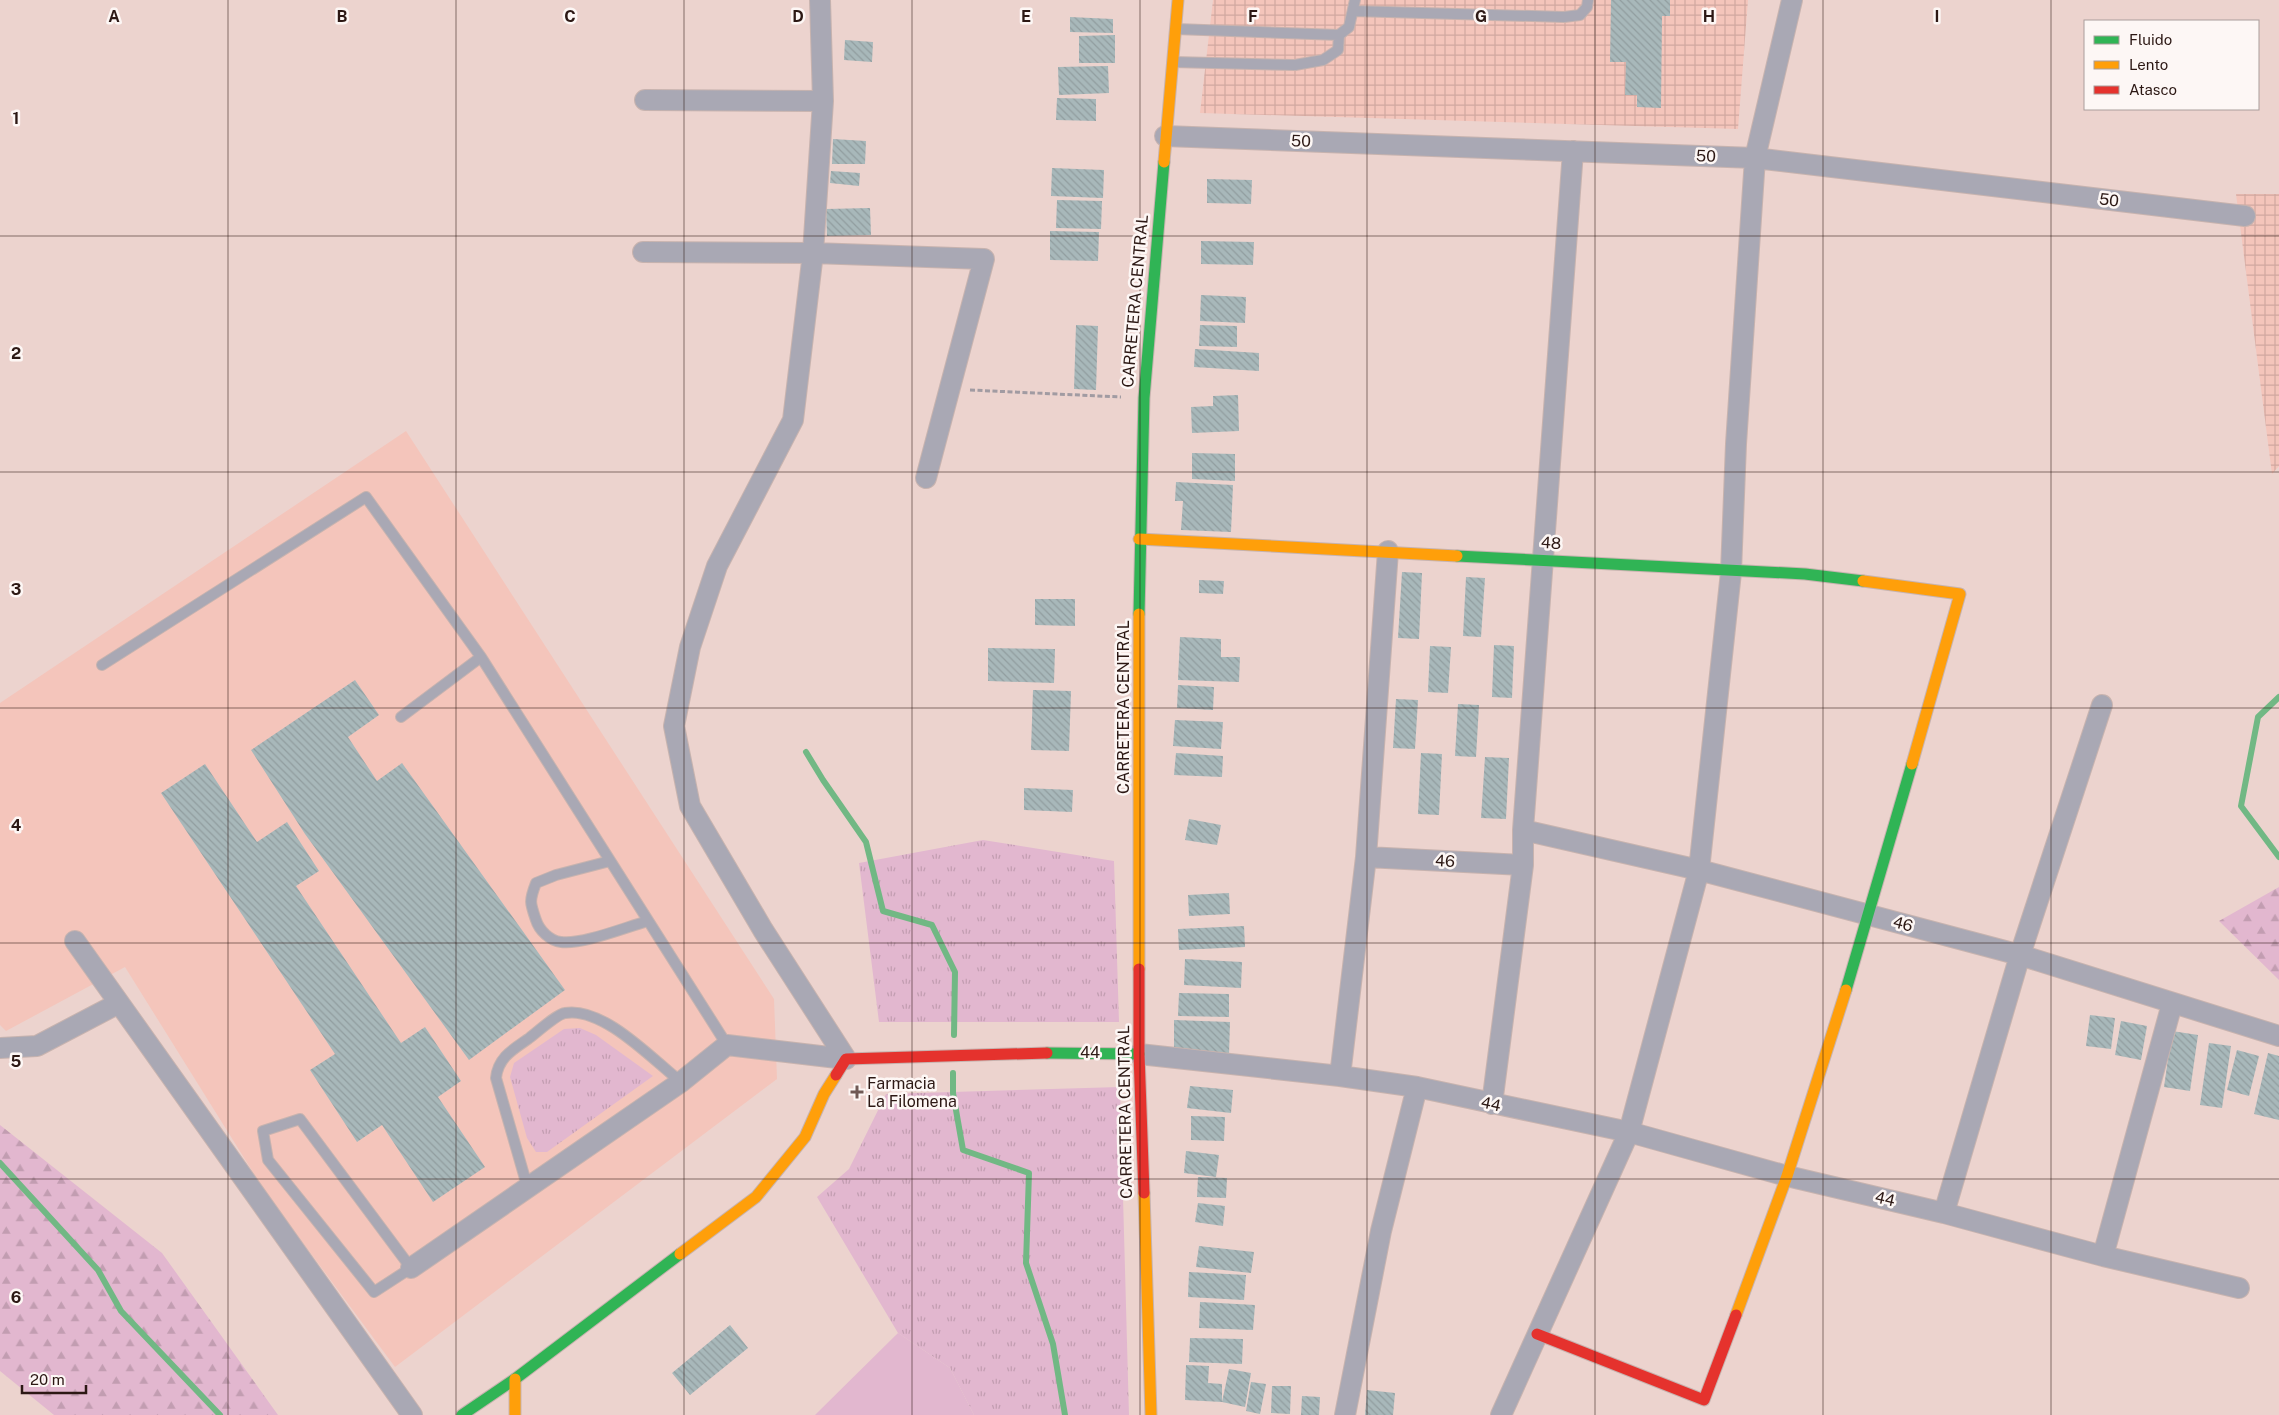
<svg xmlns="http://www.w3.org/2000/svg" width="2279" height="1415" font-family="'Public Sans',sans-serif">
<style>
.built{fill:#f4c5bb}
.industrial{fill:url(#industrial-grid)}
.grass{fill:url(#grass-tufts)}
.forest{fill:url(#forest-firs)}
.park{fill:#e2b7cf}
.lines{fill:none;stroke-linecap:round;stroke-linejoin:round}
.stream{stroke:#71b884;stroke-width:6}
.building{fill:url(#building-back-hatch)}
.lane-casing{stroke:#c7b3af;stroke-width:12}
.street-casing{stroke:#c7b3af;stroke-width:22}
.fast-casing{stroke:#c7b3af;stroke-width:13}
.slow-casing{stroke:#c7b3af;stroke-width:13}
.jam-casing{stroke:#c7b3af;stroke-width:13}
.path{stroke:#a19ba2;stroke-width:3;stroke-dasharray:5 2.5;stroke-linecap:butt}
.lane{stroke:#a9a8b4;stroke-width:10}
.street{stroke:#a9a8b4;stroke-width:20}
.fast{stroke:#30b455;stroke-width:11}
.slow{stroke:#ff9f0a;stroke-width:11}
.jam{stroke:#e5322d;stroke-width:11}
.grid{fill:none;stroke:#2c1814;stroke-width:1;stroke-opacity:0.55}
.poi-dot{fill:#6f5955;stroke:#fdf7f5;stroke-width:2}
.labels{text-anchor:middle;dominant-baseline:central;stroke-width:5;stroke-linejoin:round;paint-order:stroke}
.street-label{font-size:16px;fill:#2c1814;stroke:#fdf7f5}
.poi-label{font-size:16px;fill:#2c1814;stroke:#fdf7f5;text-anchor:start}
.grid-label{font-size:16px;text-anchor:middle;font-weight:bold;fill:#2c1814;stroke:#fdf7f5;stroke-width:5;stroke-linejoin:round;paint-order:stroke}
</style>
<defs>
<pattern id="industrial-grid" width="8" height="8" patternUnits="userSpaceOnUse" patternTransform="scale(1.25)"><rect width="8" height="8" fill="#f4c5bb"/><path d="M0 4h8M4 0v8" fill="none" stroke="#d1a8a0"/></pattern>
<pattern id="grass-tufts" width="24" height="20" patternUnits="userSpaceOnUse" patternTransform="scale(1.25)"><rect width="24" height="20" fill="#e2b7cf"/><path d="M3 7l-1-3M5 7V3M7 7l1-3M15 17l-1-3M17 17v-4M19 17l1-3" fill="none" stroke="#c29db1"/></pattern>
<pattern id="forest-firs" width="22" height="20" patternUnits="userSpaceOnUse" patternTransform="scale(1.25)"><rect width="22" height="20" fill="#e2b7cf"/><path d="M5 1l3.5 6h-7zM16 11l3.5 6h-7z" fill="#c29db1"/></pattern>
<pattern id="building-back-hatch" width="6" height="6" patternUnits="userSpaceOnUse" patternTransform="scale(1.25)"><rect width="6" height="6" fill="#a8b8ba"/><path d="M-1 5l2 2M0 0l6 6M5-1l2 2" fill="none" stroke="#919d9f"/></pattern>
</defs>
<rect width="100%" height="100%" fill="#ecd3ce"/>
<path class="built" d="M406,431l368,568 3,80 -382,288 -129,-174 -141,-226 -119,64 -6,-6v-322z"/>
<path class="industrial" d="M1213,0h535l-10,129 -538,-16z
M2236,194h43v272l-7,8z"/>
<path class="grass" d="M983,840l131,21 5,161h-240l-20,-159z
M580,1028l16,7 57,41 -106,76h-11l-9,-14 -17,-61 4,-14 50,-34z
M1120,1087l9,328h-155l-24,-47 -52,-35 -81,-136 32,-28 37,-75z"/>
<path class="forest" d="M2279,887v93l-60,-59z
M0,1125l162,128 116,162h-224l-54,-44z"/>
<path class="park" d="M898,1333l52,35 24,47h-159z"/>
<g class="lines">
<path class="stream" d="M2279,697l-21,20 -17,89 38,51
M806,752l17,28 43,62 17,69 49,14 23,47 -1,63
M953,1073v20l10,57 66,23 -3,90 27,81 12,71
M0,1163l98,107 23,41 99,104"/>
</g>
<path class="building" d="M1611,0h59v16h-8l-1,92 -24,-1v-12h-12l1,-33h-16z
M1070,17l43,2v14l-43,-1z
M1115,35v28h-36v-27z
M845,40l28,2 -1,20 -28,-2z
M1108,66l1,27 -50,2 -1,-28z
M1057,98l39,1v22l-40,-1z
M833,139l33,2 -1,23h-33z
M1052,168l52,2 -1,28 -52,-2z
M831,171l29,2 -1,13 -29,-3z
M1207,179l45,1 -1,24 -44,-1z
M1057,200l45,1 -1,28 -45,-1z
M870,208l1,27 -44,1 -1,-27z
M1050,231l49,1 -1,29 -48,-1z
M1201,241l53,1 -1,23 -52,-1z
M1201,295l45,2 -1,26 -45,-2z
M1076,325l22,1 -2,64 -22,-1z
M1200,325l37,1v21l-38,-1z
M1195,349l64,4v18l-65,-4z
M1238,395l1,36 -47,2 -1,-26 22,-1v-10z
M1192,453l43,1v27l-43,-2z
M1176,482l57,3 -2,47 -50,-2 2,-29h-8z
M1402,572l20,1 -3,66 -21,-1z
M1466,577l19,1 -4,59 -18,-1z
M1199,580l25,1 -1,13 -24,-1z
M1035,599h40v27l-40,-1z
M1180,637l41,2v18h19l-1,25 -61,-2z
M1494,645l20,1 -2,52 -20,-1z
M1430,646l21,1 -3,46 -20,-1z
M988,648l67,1 -1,34 -66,-2z
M355,680l24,35 -31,22 29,44 25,-18 163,227 -96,70 -164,-226 -54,-84z
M1178,685l36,2 -1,23 -36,-2z
M1033,690l38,1 -2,60 -38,-1z
M1396,699l22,1 -3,49 -22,-1z
M1458,704l21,1 -3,52 -21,-1z
M1175,720l48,2 -2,27 -48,-3z
M1176,753l47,3 -1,21 -48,-2z
M1421,753l21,1 -3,61 -21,-1z
M1485,757l24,1 -3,61 -25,-1z
M205,764l52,78 30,-20 32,49 -23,15 105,157 24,-16 36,54 -23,16 47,70 -52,35 -51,-77 -25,17 -47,-72 25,-16 -174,-261z
M1024,788l49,2 -1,22 -48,-2z
M1189,819l32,6 -4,20 -32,-5z
M1229,893l1,21 -41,2 -1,-21z
M1244,926l1,21 -66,3 -1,-21z
M1185,959l57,3 -1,26 -57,-3z
M1179,993l50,1v23l-51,-1z
M2090,1015l25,3 -4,31 -25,-3z
M1174,1020l56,2 -1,33 -55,-2z
M2121,1021l26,5 -6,34 -26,-5z
M2172,1031l26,4 -8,56 -26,-4z
M2209,1043l22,3 -9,62 -22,-3z
M2237,1050l22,6 -10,40 -22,-6z
M2268,1053l11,3v64l-25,-6z
M1190,1086l43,4 -2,23 -44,-5z
M1191,1116l34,1 -1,24 -33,-1z
M1186,1151l33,4 -3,22 -32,-4z
M1198,1177l29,1 -1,20 -29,-1z
M1198,1203l27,3 -2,20 -28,-4z
M1199,1246l55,6 -3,21 -55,-6z
M1189,1272l57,3 -2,25 -56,-3z
M1200,1302l55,3 -2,25 -54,-2z
M730,1325l18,23 -58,47 -18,-22z
M1190,1338l53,1 -1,25 -53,-2z
M1186,1365l23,1 -1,17 14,1v18l-37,-2z
M1229,1369l22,4 -6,34 -23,-5z
M1251,1382l15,2 -6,30 -14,-3z
M1272,1386h19l-1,28 -19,-1z
M1367,1390l28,3 -2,22h-28z
M1302,1396l18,1 -1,18h-18z"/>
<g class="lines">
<g class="lane-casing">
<path id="lane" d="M1353,11l211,6 16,-2 7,-8 1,-7
M1176,29l163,6 10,-8 6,-27
M1173,62l122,3 28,-5 15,-10 1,-15
M102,665l264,-168 115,160
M401,717l80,-60 246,388
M610,861l-54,14 -20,8c-7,18 -6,20 0,37 3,10 14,21 25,22 21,3 65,-15 87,-21
M300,1119l111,149 -37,24 -106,-132 -5,-29z
M528,1189l-32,-111c2,-20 16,-28 32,-39 8,-6 29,-25 37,-26 38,-7 88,47 116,69"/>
</g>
<g class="street-casing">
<path id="street" d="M820,0l3,101 -10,152 -20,167 -76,146 -27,81 -16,79 16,80 73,124 83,129
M645,100l178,1
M1165,136l590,22 490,58
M643,252l170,1 171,6 -58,219
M1523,830l176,40 321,85 259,81
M1366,857l157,8
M75,941l337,474
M0,1048l37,-2 82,-43
M1139,1054l201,22 77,11 212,45 158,44 157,37 159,43 136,32
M1340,1076l26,-219 22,-306
M1492,1104l31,-239v-35l50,-679
M1944,1213l76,-258 82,-250
M2103,1256l69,-252
M411,1268l270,-186 46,-37 119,14
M1345,1415l36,-184 36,-144
M1501,1415l128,-283 70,-262 32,-298 5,-128 19,-286 37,-158"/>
</g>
<g class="fast-casing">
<path id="fast" d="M1457,556l348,18 58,7
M1139,614l5,-216 20,-236
M1846,990l66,-226
M1047,1053l92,1
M462,1415l53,-36 165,-125"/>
</g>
<g class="slow-casing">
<path id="slow" d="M1164,162l14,-162
M1139,539l318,17
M1863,581l97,13 -48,170
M1139,614v355
M1144,1193l7,222
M680,1254l76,-57 49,-60 19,-43 12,-19
M1736,1315l51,-139 59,-186
M515,1379v36"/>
</g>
<g class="jam-casing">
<path id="jam" d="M1139,969v85l5,139
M836,1075l10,-16 201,-6
M1537,1334l167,66 32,-85"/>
</g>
<path class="path" d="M970,390l151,7"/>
<use href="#lane" class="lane"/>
<use href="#street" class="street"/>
<use href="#fast" class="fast"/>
<use href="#slow" class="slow"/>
<use href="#jam" class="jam"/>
</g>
<path class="grid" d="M228,0v1415M456,0v1415M684,0v1415M912,0v1415M1140,0v1415M1367,0v1415M1595,0v1415M1823,0v1415M2051,0v1415M0,236h2279M0,472h2279M0,708h2279M0,943h2279M0,1179h2279"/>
<path class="poi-dot" d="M854.5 1084.5h5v5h5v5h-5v5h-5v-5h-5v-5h5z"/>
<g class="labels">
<g class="street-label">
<text transform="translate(1301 141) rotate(2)">50</text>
<text transform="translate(1706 156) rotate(2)">50</text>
<text transform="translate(2109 200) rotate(7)">50</text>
<text transform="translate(1135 301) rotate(-85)">CARRETERA CENTRAL</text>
<text transform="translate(1551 543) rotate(4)">48</text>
<text transform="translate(1123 707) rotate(-90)">CARRETERA CENTRAL</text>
<text transform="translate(1445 861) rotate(3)">46</text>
<text transform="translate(1903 924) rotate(15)">46</text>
<text x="1090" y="1052">44</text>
<text transform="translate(1491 1104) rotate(12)">44</text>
<text transform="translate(1125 1112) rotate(-91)">CARRETERA CENTRAL</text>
<text transform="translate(1885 1199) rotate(13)">44</text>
</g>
<g class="poi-label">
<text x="867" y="1083">Farmacia<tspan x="867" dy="18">La Filomena</tspan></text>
</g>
</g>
<g class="grid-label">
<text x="114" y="22">A</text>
<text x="342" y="22">B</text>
<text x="570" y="22">C</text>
<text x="798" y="22">D</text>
<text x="1026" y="22">E</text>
<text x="1253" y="22">F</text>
<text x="1481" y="22">G</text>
<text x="1709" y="22">H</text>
<text x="1937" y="22">I</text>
<text x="16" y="124">1</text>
<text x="16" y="359">2</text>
<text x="16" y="595">3</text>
<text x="16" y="831">4</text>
<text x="16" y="1067">5</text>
<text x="16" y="1303">6</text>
</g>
<rect x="2084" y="20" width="175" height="90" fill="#fdf7f5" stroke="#a99e9b"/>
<rect x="2094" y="36" width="25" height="8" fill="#30b455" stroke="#a99e9b"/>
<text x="2129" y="45" font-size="15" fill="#2c1814">Fluido</text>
<rect x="2094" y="61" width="25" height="8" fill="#ff9f0a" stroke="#a99e9b"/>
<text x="2129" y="70" font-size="15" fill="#2c1814">Lento</text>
<rect x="2094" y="86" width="25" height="8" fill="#e5322d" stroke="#a99e9b"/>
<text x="2129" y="95" font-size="15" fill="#2c1814">Atasco</text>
<path d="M22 1385v8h64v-8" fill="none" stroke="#2c1814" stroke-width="2.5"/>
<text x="30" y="1385" font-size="15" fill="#2c1814" stroke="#fdf7f5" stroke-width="4" paint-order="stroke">20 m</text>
</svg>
